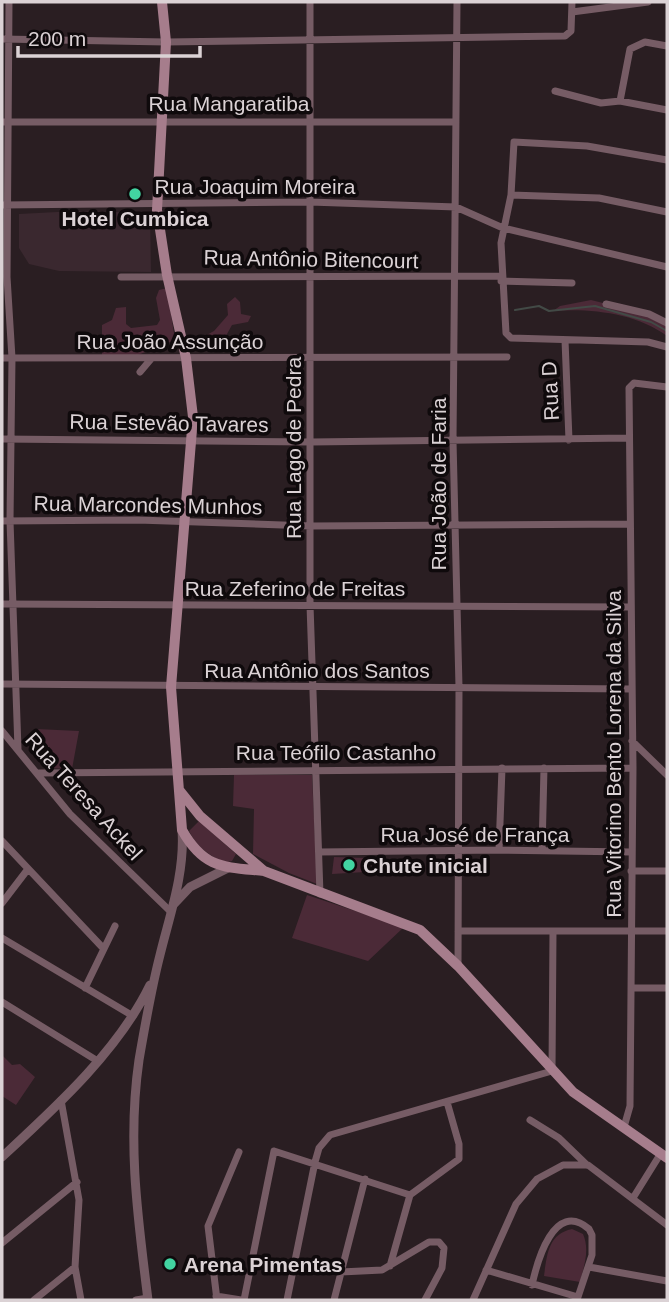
<svg xmlns="http://www.w3.org/2000/svg" width="669" height="1302" font-family="Arial,sans-serif">
<style>
.built{fill:#3a282f}
.green{fill:#4b2a37}
.lines{fill:none;stroke-linecap:round;stroke-linejoin:round}
.stream{stroke:#424a46;stroke-width:2}
.minor{stroke:#765c65;stroke-width:7}
.tertiary{stroke:#765c65;stroke-width:9}
.secondary{stroke:#a67d8c;stroke-width:10}
.poi-dot{fill:#42d4a1;stroke:#0f0a0c;stroke-width:2.5}
.labels{text-anchor:middle;dominant-baseline:central;stroke-width:7;stroke-linejoin:round;paint-order:stroke}
.street-label{font-size:21px;fill:#dbd2d5;stroke:#0f0a0c}
.poi-label{font-size:21px;font-weight:bold;fill:#dbd2d5;stroke:#0f0a0c;text-anchor:start}
</style>
<rect width="100%" height="100%" fill="#2a1e22"/>
<path class="built" d="M76,211l74,2 1,59 -92,-1 -30,-7 -10,-16v-34z"/>
<path class="green" d="M167,288l8,52 -37,15h-36v-30l10,-5 4,-12 10,-1v17l5,4 26,-3 3,-5 -4,-22 3,-8z
M235,297l5,5 1,12 10,2 -3,6 -16,3 -10,18 -20,-1 -1,-4 13,-7 14,-16 -1,-11z
M591,300l48,12 28,15v9c-31,-23 -77,-28 -114,-25l7,-5z
M36,729l43,2 -7,38 -27,-1 -4,-8z
M234,775h78l5,109 -28,-11 -36,-19 1,-45 -21,-3z
M199,821l37,33 -4,7 -8,2c-16,-9 -27,-16 -35,-32z
M334,857l32,1 -1,14 -33,2z
M307,895l97,32 -36,34 -76,-23z
M2,1055l10,10 8,-1 15,13 -19,28 -14,-9z
M572,1229l11,5c7,16 1,32 -3,48l-36,-6c3,-21 4,-42 28,-47z"/>
<g class="lines">
<path class="stream" d="M515,310l24,-4 10,5 46,-5 56,16 16,9"/>
<path class="minor" d="M9,2l-2,275 5,81 -2,163 8,228
M310,2v603l10,289
M457,2l-4,439 6,246 -1,279
M572,12l76,-10
M2,39l164,3 399,-6 6,-5 1,-29
M555,91l46,12 19,-2 47,9
M620,101l10,-52 15,-7 22,4
M2,122h454
M667,160l-80,-14 -73,-4 -3,53 -10,48 5,90 5,5 137,4 19,5
M511,195l88,3 68,14
M2,205l308,-3 146,5 47,21 164,39
M121,277l379,-1
M501,281l71,2
M606,304l43,10 18,9
M565,340l4,100
M2,358l505,-1
M140,372l11,-13
M2,439l309,3 318,-4
M2,521l136,-1 173,6 319,-2
M2,604l629,3
M2,684l630,5
M2,731l68,83 101,98
M632,741l35,34
M39,773l594,-5
M2,841l101,107
M499,850l3,-82
M542,850l2,-82
M319,852l180,-2 132,2
M631,871h36
M2,903l26,-34
M458,931h209
M2,938l131,78
M85,988l30,-62
M631,988h36
M2,1002l94,58
M61,1100l18,100 -4,67 6,33
M530,1120l29,18 28,27
M624,1127l6,-21 3,-338 -4,-380 5,-5 33,4
M410,1195l49,-36v-15l-12,-42
M633,1198l28,-45
M2,1243l75,-61
M390,1266l20,-71
M589,1267l78,14
M486,1270l92,27
M341,1272l41,-2 47,-28h10l5,6 -2,20 -17,32
M532,1285c5,-23 22,-86 57,-56l3,6v20l-15,45
M216,1296l25,4
M34,1300l41,-33
M136,1300l12,-2
M217,1300l-9,-74 31,-74
M244,1300l30,-149 136,44
M287,1300l28,-138 4,-14 11,-13 222,-64 1,-139
M334,1300l31,-121
M473,1300l43,-96 21,-25 26,-14h25l79,60"/>
<path class="tertiary" d="M174,904l16,-17 38,-19
M2,1157c53,-49 116,-106 148,-172
M148,1300c-10,-81 -21,-157 -9,-240 6,-35 12,-70 21,-105 10,-41 25,-82 22,-125"/>
<path class="secondary" d="M162,2l4,40 -9,168 10,65 19,83 7,59 -22,270 11,143c22,39 42,37 82,41
M180,791l20,25 64,55 156,59 38,36 115,126 94,66"/>
</g>
<g class="poi-dot">
<circle cx="135" cy="194" r="7"/>
<circle cx="349" cy="865" r="7"/>
<circle cx="170" cy="1264" r="7"/>
</g>
<g class="labels">
<g class="street-label">
<text x="229" y="103">Rua Mangaratiba</text>
<text x="255" y="186">Rua Joaquim Moreira</text>
<text transform="translate(311 259) rotate(1)">Rua Antônio Bitencourt</text>
<text x="170" y="341">Rua João Assunção</text>
<text transform="translate(550 391) rotate(-93)">Rua D</text>
<text transform="translate(169 423) rotate(1)">Rua Estevão Tavares</text>
<text transform="translate(293 448) rotate(-90)">Rua Lago de Pedra</text>
<text transform="translate(438 484) rotate(-90)">Rua João de Faria</text>
<text transform="translate(148 505) rotate(1)">Rua Marcondes Munhos</text>
<text x="295" y="588">Rua Zeferino de Freitas</text>
<text x="317" y="670">Rua Antônio dos Santos</text>
<text x="336" y="752">Rua Teófilo Castanho</text>
<text transform="translate(613 754) rotate(-90)">Rua Vitorino Bento Lorena da Silva</text>
<text transform="translate(84 796) rotate(48)">Rua Teresa Ackel</text>
<text x="475" y="834">Rua José de França</text>
</g>
<g class="poi-label">
<text x="135" y="218" text-anchor="middle">Hotel Cumbica</text>
<text x="363" y="865">Chute inicial</text>
<text x="184" y="1264">Arena Pimentas</text>
</g>
</g>
<rect width="669" height="1302" fill="none" stroke="#dbd2d5" stroke-width="7"/>
<path d="M18 46v10h182v-10" fill="none" stroke="#dbd2d5" stroke-width="3.5"/>
<text x="28" y="46" font-size="21" fill="#dbd2d5" stroke="#0f0a0c" stroke-width="5" paint-order="stroke">200 m</text>
</svg>
